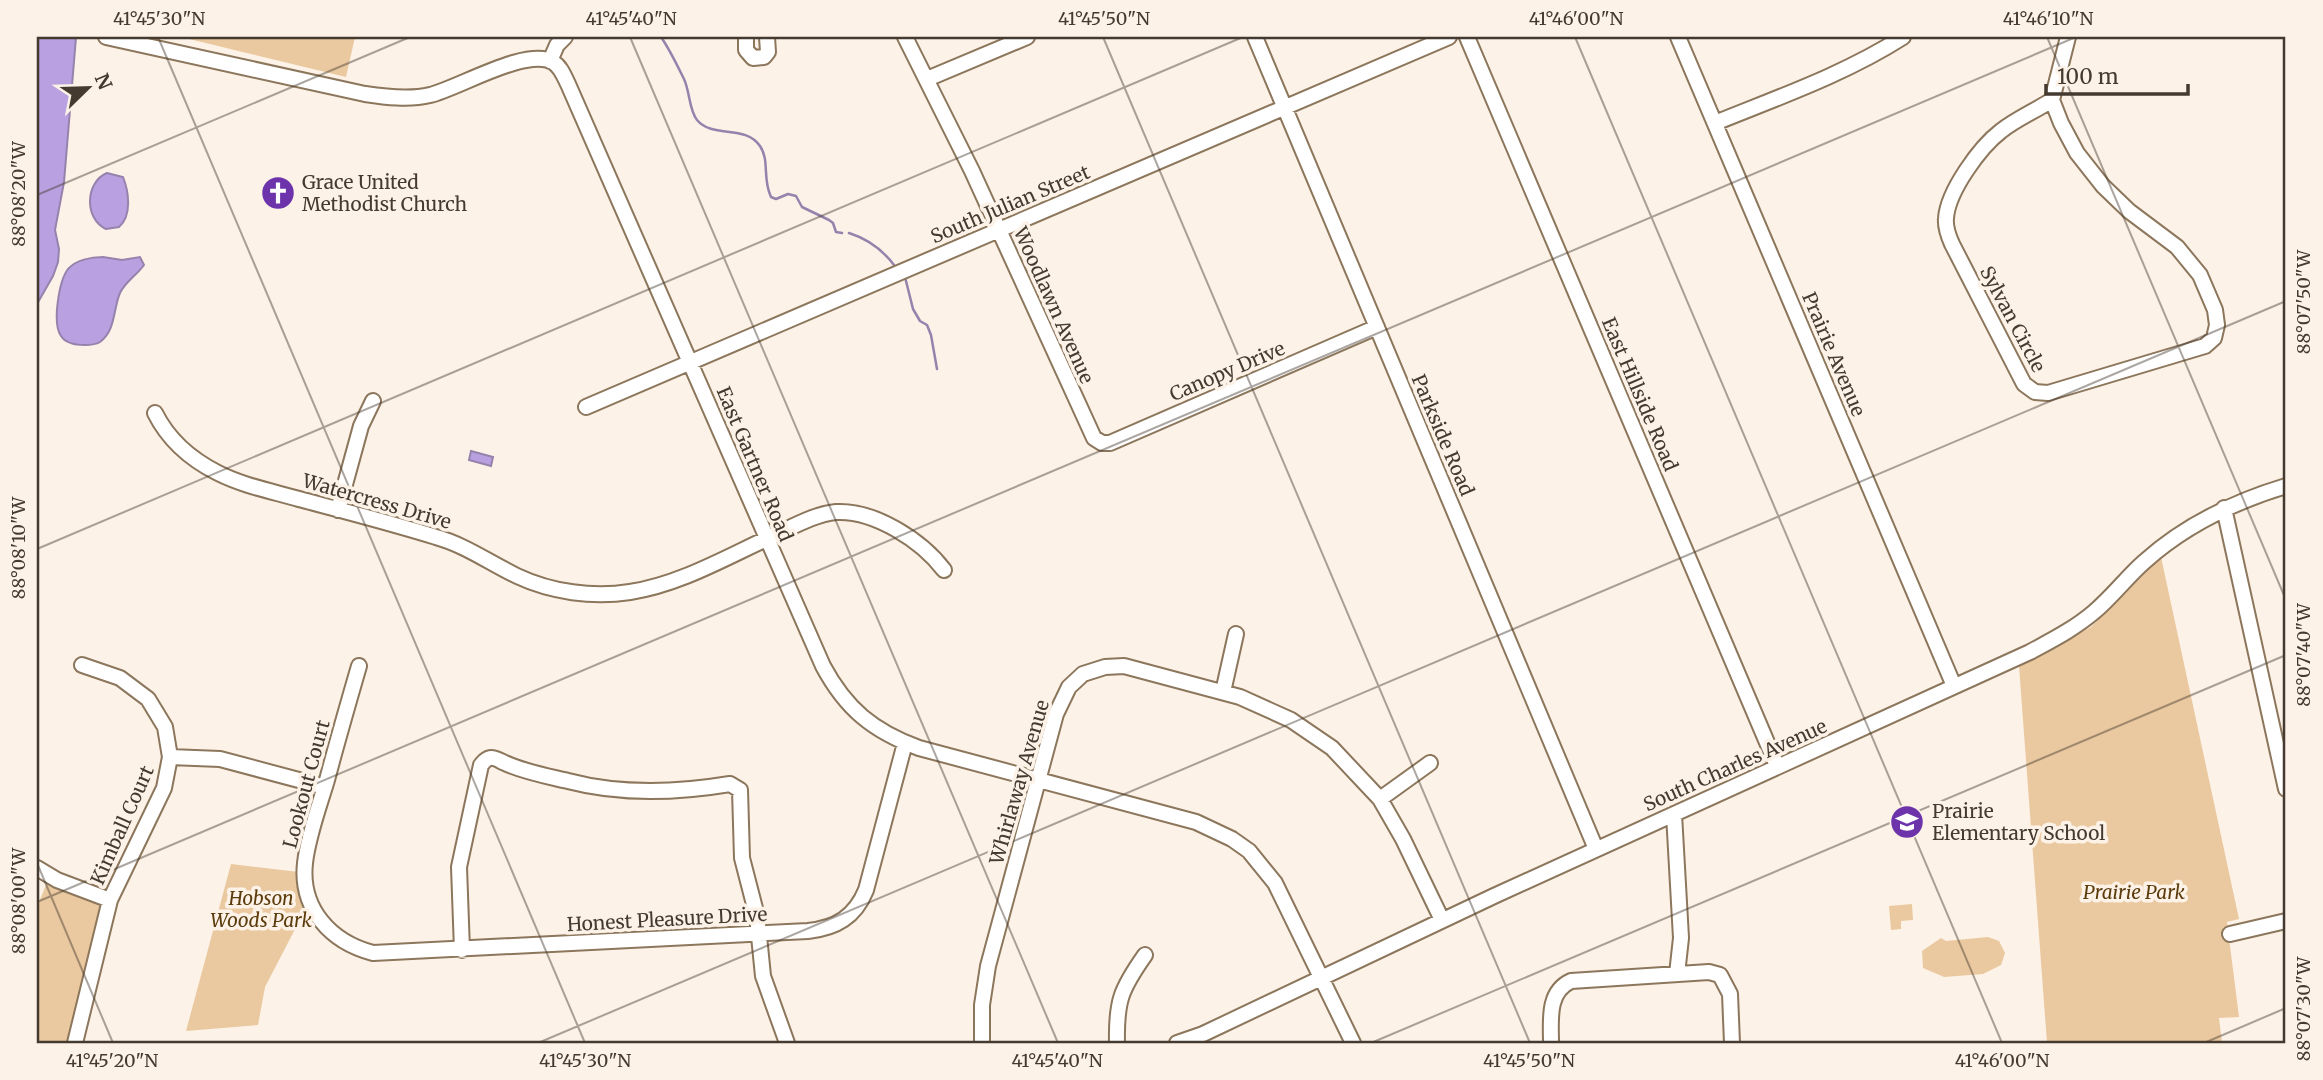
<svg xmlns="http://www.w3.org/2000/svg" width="2323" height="1080" font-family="Merriweather,serif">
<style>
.green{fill:#eac9a0}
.water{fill:#b9a1e1;stroke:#9682ac;stroke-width:2}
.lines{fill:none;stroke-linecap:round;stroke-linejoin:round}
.stream{stroke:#9682ac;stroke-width:2.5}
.minor-casing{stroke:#8c765c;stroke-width:18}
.minor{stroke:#fff;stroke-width:14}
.ticks{fill:none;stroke:#443a2f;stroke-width:2;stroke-opacity:0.45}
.labels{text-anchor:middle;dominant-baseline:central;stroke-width:7;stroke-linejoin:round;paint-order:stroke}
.poi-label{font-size:19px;fill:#443a2f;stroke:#fcf2e7;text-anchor:start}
.street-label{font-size:19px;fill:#443a2f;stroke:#fcf2e7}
.park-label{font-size:19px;font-style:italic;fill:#5c3c0d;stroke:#fcf2e7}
.neatline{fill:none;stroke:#443a2f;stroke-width:2.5}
.ticks-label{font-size:18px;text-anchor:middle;fill:#443a2f}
</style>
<rect width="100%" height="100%" fill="#fcf2e7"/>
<path class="green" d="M181,37h174l-9,40z
M2161,557l78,362 -12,3 12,95 -20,1 3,25h-175l-28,-377 72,-39z
M231,864l68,8 7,36 -41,79 -7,38 -72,6z
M48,880l49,22 3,4 -30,137h-33v-136z
M1912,904l1,16 -12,1v8l-10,1 -2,-24z
M1988,937l11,4 6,12 -4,12 -18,9 -39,3 -21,-9 -1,-17 19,-13 5,3z"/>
<path class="water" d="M37,37h39l-12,145 -9,48 4,19 -1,13 -5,14 -16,28z
M107,173l16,4c6,15 9,39 -4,50l-13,2c-22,-10 -21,-47 1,-56z
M103,257l19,3 18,-3 4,8c-7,10 -19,17 -24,28 -7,16 -4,37 -20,49 -5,3 -10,3 -15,3 -9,0 -19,-1 -24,-9 -9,-13 -2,-55 7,-67 8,-9 23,-12 35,-12z
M471,451l22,6 -2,9 -22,-6z"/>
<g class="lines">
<path class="stream" d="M661,37c9,13 16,28 23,42 6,13 5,31 13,41 16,19 48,4 63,26 10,15 2,32 11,51l5,2 12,-5 8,2 6,11 27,13 4,3 3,9 6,1
M849,233c19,6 33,16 45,32
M905,277l8,32 7,12 7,4 4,10 6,34"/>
<g class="minor-casing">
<path id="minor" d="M106,37l259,57c20,3 44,6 65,1 29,-7 96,-48 123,-33 8,5 11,14 15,22l255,582c23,43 50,65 96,82l277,74 36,17 17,12 26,32 78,160
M746,37v13l7,8 11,-1 4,-5 -1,-15
M905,37l67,134 122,267 8,5h8l267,-116
M1255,37l341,812
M1467,37l310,729
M1678,37l276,649
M550,61l7,-16 8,-8
M927,79l100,-42
M2052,100c-17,11 -36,19 -51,31 -21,16 -53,60 -55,87 -1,9 2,17 6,26l72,140 11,8 13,1 157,-47 9,-8 3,-13 -2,-15 -15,-35 -23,-28 -48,-36 -26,-25 -26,-33 -16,-30 -9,-23 16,-63
M1715,123c64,-26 130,-49 188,-86
M586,407l863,-370
M155,413c14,28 35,46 63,60 26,13 53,18 81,26 45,12 92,24 137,38 29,8 54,26 81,39 34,16 76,22 113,16 52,-8 100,-37 147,-58 19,-9 39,-20 59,-22 39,-2 86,29 108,58
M2224,508l62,281
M338,510l23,-84 12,-25
M359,666c-11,38 -22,76 -32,114 -8,27 -19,56 -22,83 -5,46 26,79 68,90l435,-22c28,-3 47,-14 58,-41l39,-147
M1223,692l13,-58
M170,757l50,2 105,28
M1380,799l50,-36
M1674,814l7,124 -4,36
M37,868l20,12 53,20
M2230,934l56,-13
M462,950l-3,-83 22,-102c3,-3 4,-6 9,-7 5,-1 10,3 15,5 19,9 42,13 63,18 53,14 108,12 162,3l10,6 2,68 15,58 6,60 24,67
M75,1043l35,-143 54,-112 6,-31 -5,-30 -17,-28 -28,-21 -38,-13
M982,1043v-38l6,-39 68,-252 13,-27 14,-13 22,-7 19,-1 116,31 51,23 41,28 48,51 23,40 39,81
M1117,1043c-1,-42 4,-54 28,-88
M1177,1043l26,-9 291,-138 536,-244c22,-12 44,-23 64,-40 18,-15 32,-34 50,-50 41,-37 89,-60 142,-76
M1551,1043c0,-23 -4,-51 20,-62l138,-9 11,3 10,19 2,49"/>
</g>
<use href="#minor" class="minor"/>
</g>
<path class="ticks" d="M158,37l427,1006M630,37l428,1006M1103,37l427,1006M1575,37l427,1006M2047,37l239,563M37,195l373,-158M37,549l1206,-512M37,863l76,180M37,902l2039,-865M538,1043l1748,-742M1371,1043l915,-388M2204,1043l82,-35"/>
<defs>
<g id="church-disc" transform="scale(1.75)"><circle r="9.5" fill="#6c33aa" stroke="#fcf2e7"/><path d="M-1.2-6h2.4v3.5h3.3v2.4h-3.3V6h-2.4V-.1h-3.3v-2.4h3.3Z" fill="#fff"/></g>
<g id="school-disc" transform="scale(1.75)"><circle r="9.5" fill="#6c33aa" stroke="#fcf2e7"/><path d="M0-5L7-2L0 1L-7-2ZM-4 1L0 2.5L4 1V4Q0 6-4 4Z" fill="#fff"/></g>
</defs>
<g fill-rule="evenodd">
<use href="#church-disc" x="278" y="193"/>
<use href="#school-disc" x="1907" y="822"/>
</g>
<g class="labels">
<g class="poi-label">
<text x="302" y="182">Grace United<tspan x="302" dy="22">Methodist Church</tspan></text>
<text x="1932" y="811">Prairie<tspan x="1932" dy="22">Elementary School</tspan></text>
</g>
<g class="street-label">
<text transform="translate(1010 204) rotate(-23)">South Julian Street</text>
<text transform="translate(1054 305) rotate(66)">Woodlawn Avenue</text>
<text transform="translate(2013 319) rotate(62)">Sylvan Circle</text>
<text transform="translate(1834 354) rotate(67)">Prairie Avenue</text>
<text transform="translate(1227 371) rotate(-23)">Canopy Drive</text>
<text transform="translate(1640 394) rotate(67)">East Hillside Road</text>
<text transform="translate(1443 435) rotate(67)">Parkside Road</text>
<text transform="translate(755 464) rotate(67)">East Gartner Road</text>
<text transform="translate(377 501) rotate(16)">Watercress Drive</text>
<text transform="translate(1735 765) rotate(-24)">South Charles Avenue</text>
<text transform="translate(1019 782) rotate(-74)">Whirlaway Avenue</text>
<text transform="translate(306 784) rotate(-75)">Lookout Court</text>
<text transform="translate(122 825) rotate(-66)">Kimball Court</text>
<text transform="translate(667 919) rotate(-3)">Honest Pleasure Drive</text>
</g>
<g class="park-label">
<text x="2134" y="892">Prairie Park</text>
<text x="261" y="898">Hobson<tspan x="261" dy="22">Woods Park</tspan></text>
</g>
</g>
<rect width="2323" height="1080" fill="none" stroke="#fcf2e7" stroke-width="77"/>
<g transform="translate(88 88) rotate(67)" stroke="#fcf2e7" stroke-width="5" paint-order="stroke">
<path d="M0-5L12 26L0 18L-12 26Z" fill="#443a2f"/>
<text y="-10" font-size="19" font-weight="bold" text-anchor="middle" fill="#443a2f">N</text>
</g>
<path d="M2046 84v10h142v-10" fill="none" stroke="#443a2f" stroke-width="3.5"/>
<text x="2057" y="84" font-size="21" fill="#443a2f" stroke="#fcf2e7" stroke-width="5" paint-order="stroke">100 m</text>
<rect x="38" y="38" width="2246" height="1004" class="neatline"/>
<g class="ticks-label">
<text x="159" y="25">41°45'30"N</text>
<text x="631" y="25">41°45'40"N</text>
<text x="1104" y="25">41°45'50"N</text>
<text x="1576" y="25">41°46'00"N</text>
<text x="2048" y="25">41°46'10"N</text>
<text transform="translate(19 194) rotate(-90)" y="6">88°08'20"W</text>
<text transform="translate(2304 302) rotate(-90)" y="6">88°07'50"W</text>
<text transform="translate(19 548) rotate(-90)" y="6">88°08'10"W</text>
<text transform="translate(2304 655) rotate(-90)" y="6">88°07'40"W</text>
<text transform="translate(19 901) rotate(-90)" y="6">88°08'00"W</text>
<text transform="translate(2304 1009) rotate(-90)" y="6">88°07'30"W</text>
<text x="112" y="1067">41°45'20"N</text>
<text x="585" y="1067">41°45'30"N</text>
<text x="1057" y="1067">41°45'40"N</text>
<text x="1529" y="1067">41°45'50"N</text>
<text x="2002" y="1067">41°46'00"N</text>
</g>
</svg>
